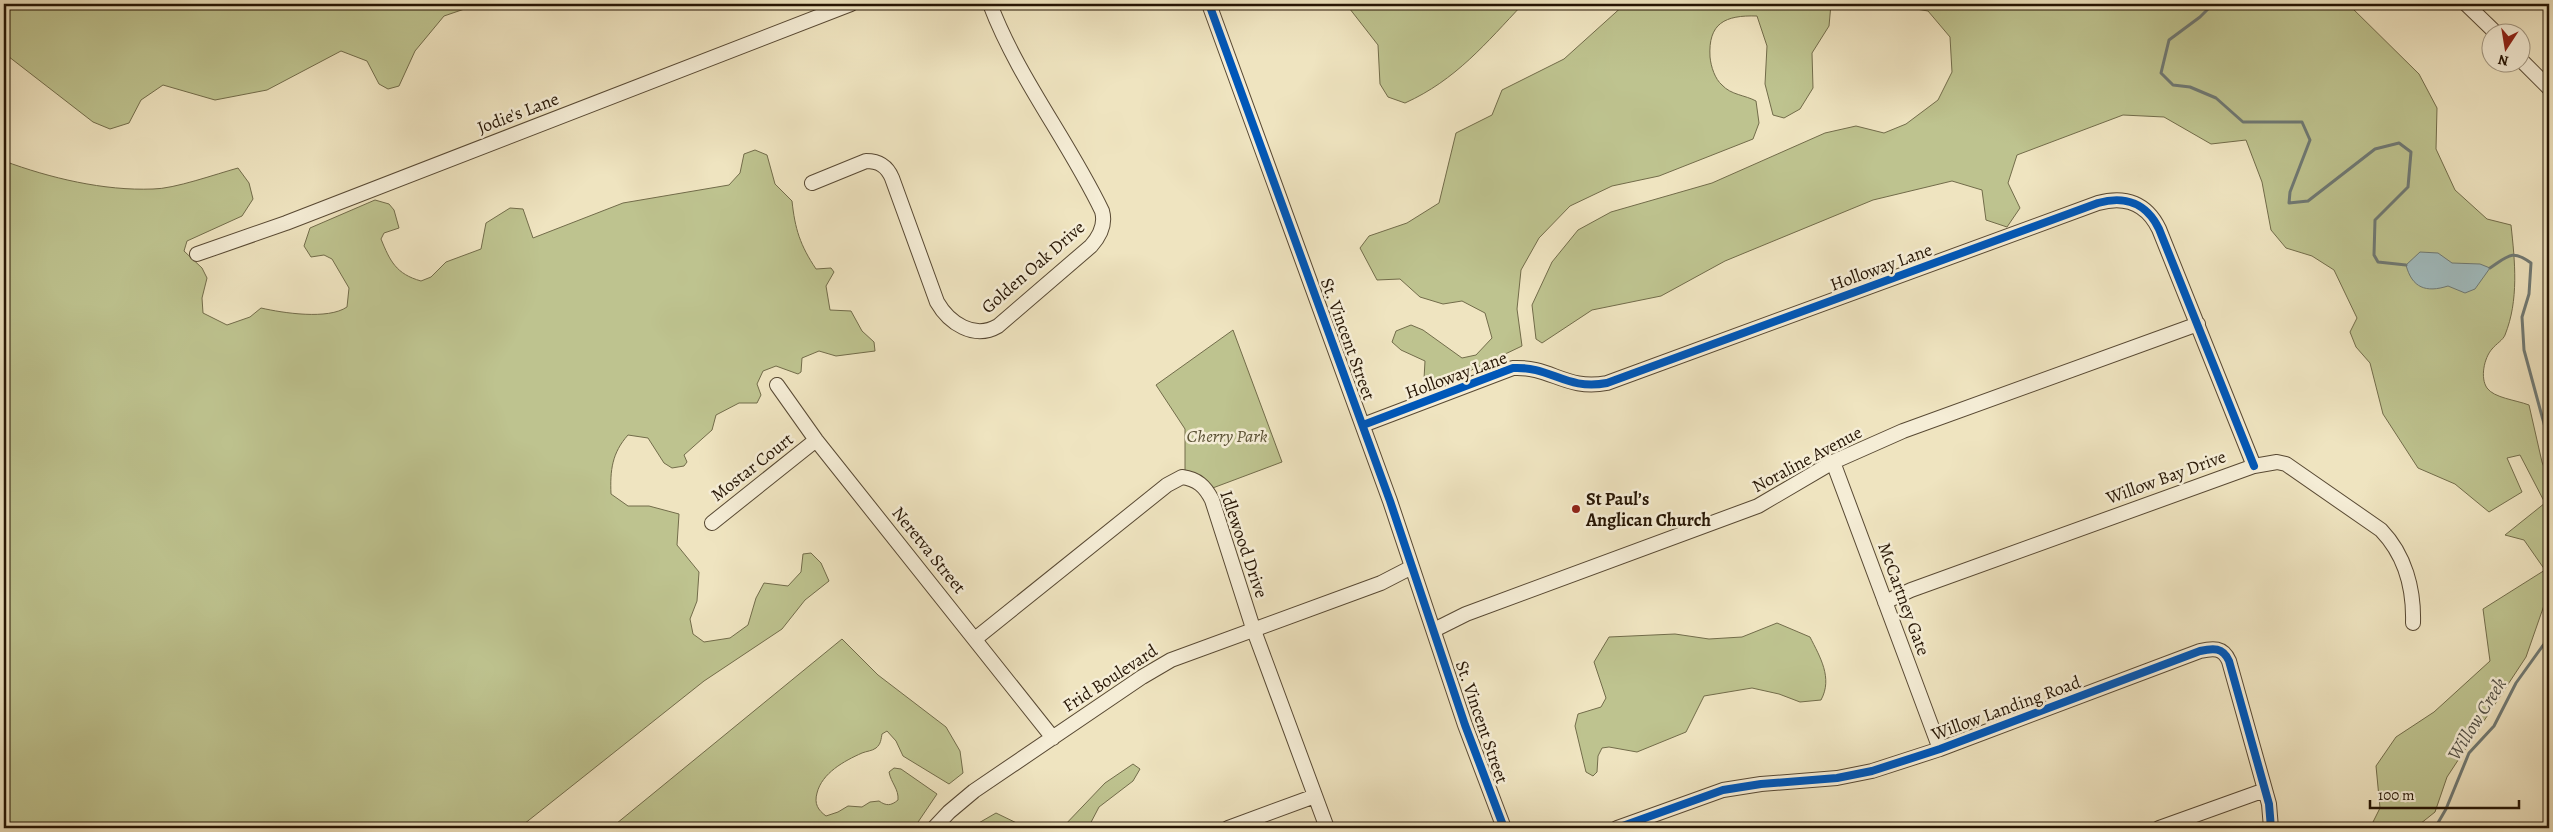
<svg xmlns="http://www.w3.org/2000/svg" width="2553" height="832" font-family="Alegreya,serif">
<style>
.green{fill:#bec38f;stroke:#726c4a}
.water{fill:#a0bbbe;stroke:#6f7974}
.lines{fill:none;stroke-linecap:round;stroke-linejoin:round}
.stream{stroke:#6f7974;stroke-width:3}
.minor-casing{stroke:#584933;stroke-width:16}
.minor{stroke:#f5edd6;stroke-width:14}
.cycleway-casing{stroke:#f5edd6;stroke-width:11}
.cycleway{stroke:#0057b8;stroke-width:8}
.poi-dot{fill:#8f2418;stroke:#f5edd6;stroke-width:2}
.labels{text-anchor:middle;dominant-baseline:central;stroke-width:5;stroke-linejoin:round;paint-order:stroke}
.street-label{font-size:18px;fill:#261504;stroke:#f5edd6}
.park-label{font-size:18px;font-style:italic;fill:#5b5235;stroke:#f5edd6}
.poi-label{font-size:18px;font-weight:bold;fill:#261504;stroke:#f5edd6;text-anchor:start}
.water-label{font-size:19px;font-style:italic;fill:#514f45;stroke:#f5edd6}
</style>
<rect width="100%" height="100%" fill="#efe4c0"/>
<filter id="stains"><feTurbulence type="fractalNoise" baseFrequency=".004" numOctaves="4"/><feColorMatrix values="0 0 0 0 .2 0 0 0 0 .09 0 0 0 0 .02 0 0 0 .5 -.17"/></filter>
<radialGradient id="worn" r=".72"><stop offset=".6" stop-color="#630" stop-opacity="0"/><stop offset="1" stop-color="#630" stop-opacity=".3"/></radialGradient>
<path class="green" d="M4,4h475l-35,12 -29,35 -16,35 -11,3 -9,-5 -12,-23 -26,-10 -74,39 -52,10 -52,-15 -22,15 -12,23 -19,6 -17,-7 -89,-69z
M1346,4h177c-37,39 -67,76 -118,99l-17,-6 -8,-13 -2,-39z
M1625,4h206l-2,22 -17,27 1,35 -13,21 -16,9 -11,-3 -8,-31 2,-38 -10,-30c-32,-1 -49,7 -47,41 1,10 5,22 12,28 9,10 23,10 34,16l3,22 -6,16 -94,37 -47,10 -42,20 -31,32 -18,32 -4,39 5,37 -82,39 -16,-6 1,-18 -24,-11 -9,-8 4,-11 15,-6 12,5 39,28 14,-3 16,-17 -7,-25 -23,-12 -19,3 -23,-7 -20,-18 -23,1 -17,-32 9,-12 38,-13 32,-20 17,-70 36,-18 10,-25 62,-31z
M1887,4h461l71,70 18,34 -1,41 19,41 32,29 24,6c4,37 8,75 -6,110 -2,5 -9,9 -13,14 -8,9 -12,29 -5,39 7,10 29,12 42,17l13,57 7,18v111l-23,66 -79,120 -12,35 -20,16h-45l10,-20 -4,-42 20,-29 38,-25 56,-51 -7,-52 62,-39 -21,-30 -19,-5 40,-32 -25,-48 -13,3 15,34 -33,20 -34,-28 -37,-16 -35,-54 -13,-51 -14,-16 -6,-15 7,-14 -23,-48 -22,-14 -26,-8 -15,-18 -9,-48 -16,-42 -35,4 -47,-27 -41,-2 -106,40 -9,28 12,25 -13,19 -21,-7 -4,-30 -30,-9 -79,19 -148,61 -64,35 -69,14 -50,33 -6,-4 -4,-34 20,-43 26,-32 33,-18 101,-29 113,-50 31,-7 28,7 22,-9 32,-24 14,-28 -2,-35 -22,-26z
M755,150l12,5 8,29 17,17c3,28 8,44 24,68l15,-1 3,4 -8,14 4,24 21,1 11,20 12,11 1,9 -39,5 -17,-5 -17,7 -1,14 -3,2 -22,-8 -13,5 -6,13 4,11 -4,8h-18l-23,12 -4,15 -28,25 3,7 -3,4 -12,2 -8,-5 -16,-25 -20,-3c-16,18 -18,35 -17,59l17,12h21l30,8 -2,31 22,27 -2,29 -7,18 3,15 11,8 26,-4 18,-13 8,-27 8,-15 24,3 13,-14 2,-18 8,-1 10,10 8,18 -24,19 -23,29 -78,52 -185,147h-515v-667c46,17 100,30 149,28 21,0 63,-15 85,-21l11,15 4,16 -11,17 -55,25 -3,10 18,17 5,10 -5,20 1,15 24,12 23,-8 11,-9c22,5 67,12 86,-1l2,-19 -17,-29 -8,-4 -13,2 -7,-11 6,-18 65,-28 14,4 5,6 5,18 -15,5 -3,6c9,22 15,35 40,42l10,-4 15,-15 35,-13 5,-26 24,-15 13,1 10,29 90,-35 106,-18 11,-12 4,-19z
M1233,330l49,132 -72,27 -25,-17v-43l-29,-44z
M1777,623l33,14c10,20 23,41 11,63l-21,2 -21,-8 -27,-6 -48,8 -18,36 -49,20 -28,-5 -7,1 -4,8 -1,16 -4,4 -7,-4 -11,-46 3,-12 23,-7 5,-9 -12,-36 15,-25 66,-3 34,5 33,-2z
M842,639l36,36 68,52 14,24 3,22 -14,11 -46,-28 -7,-15 -9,-10 -5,3c-1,5 -1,10 -6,14 -4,3 -9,3 -14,5 -18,8 -40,20 -45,40 -3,11 1,17 9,23l12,-4 10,-6 14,1 8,-5 9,-1c7,5 12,5 19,-1 1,-11 -7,-17 -9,-28l5,-4 7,1 36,25 -23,34h-303z
M1133,764l7,5 -7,12 -34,26 -11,21h-26l43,-45z
M996,813l31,15h-57z"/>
<path class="water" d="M2420,252l18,1 14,10 28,1 10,4 -15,21 -10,4 -17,-7c-22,7 -36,2 -42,-21z"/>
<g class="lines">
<path class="stream" d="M2213,4l-13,13 -31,23 -8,33 12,12 17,2 26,11 27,24h59l8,18 -20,52 -1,11 19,-2 67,-52 24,-6 12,9 -3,35 -33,33 -1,35 4,7 28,3
M2490,268c18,-12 22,-19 41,-5l-2,31 -7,23 2,33 25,92
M2435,828l11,-19 23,-56 25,-27 22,-43 28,-39 5,-15"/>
<g class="minor-casing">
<path id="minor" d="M1209,4l181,497 75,224 39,103
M2466,4l29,28
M2520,59l29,29
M812,183l54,-22c13,0 21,5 26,17l45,124c12,21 37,38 61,24l93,-80c9,-10 15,-21 11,-35 -34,-71 -84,-133 -112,-207
M197,254l89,-31 565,-219
M777,385l39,55 237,298
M1363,425l150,-57c38,-2 53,23 94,15l491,-180c28,-8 49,1 61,26l95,237
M1833,462l107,287
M712,523l104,-83
M1885,602l26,-12 343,-124 23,-4 9,2 95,66c24,25 33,59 32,93
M1434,630l32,-16 292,-108 75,-44 70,-31 295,-107
M975,639l192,-154 15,-8c15,2 23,9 30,23l41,128 74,200
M934,828l15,-16 25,-21 168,-114 29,-17 210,-77 31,-16
M1228,828l87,-32
M1617,828l106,-38 38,-6 76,-6 35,-7 68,-22 260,-98c13,-3 23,-4 29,10l40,143 2,24
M2159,828l106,-38"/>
</g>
<use href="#minor" class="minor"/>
<g class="cycleway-casing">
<path id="cycleway" d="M1209,4l181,497 75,224 39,103
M1363,425l150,-57c38,-2 53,23 94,15l491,-180c28,-8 49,1 61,26l95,237
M1617,828l106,-38 38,-6 76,-6 35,-7 68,-22 260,-98c13,-3 23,-4 29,10l40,143 2,24"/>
</g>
<use href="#cycleway" class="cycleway"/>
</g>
<circle class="poi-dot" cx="1576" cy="509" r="5"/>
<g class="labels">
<g class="street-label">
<text transform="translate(518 113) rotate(-21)">Jodie's Lane</text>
<text transform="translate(1033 267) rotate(-41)">Golden Oak Drive</text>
<text transform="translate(1881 267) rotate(-20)">Holloway Lane</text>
<text transform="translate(1348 339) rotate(70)">St. Vincent Street</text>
<text transform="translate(1456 375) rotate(-20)">Holloway Lane</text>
<text transform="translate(1807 459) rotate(-28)">Noraline Avenue</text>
<text transform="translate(752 467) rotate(-38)">Mostar Court</text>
<text transform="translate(2166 477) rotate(-20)">Willow Bay Drive</text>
<text transform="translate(1244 544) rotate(71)">Idlewood Drive</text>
<text transform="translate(929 550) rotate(51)">Neretva Street</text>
<text transform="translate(1904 599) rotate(70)">McCartney Gate</text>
<text transform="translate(1110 678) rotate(-33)">Frid Boulevard</text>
<text transform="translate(2006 708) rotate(-20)">Willow Landing Road</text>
<text transform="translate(1482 722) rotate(71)">St. Vincent Street</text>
</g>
<g class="park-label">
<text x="1227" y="436">Cherry Park</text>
</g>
<g class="poi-label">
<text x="1586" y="499">St Paul’s<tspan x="1586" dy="21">Anglican Church</tspan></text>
</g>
<g class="water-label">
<text transform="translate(2477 719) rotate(-58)">Willow Creek</text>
</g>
</g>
<rect width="2553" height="832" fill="none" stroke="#efe4c0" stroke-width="20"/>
<rect x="5" y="5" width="2543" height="822" fill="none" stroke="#261504" stroke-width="2.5"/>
<rect x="10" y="10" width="2533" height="812" fill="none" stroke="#261504"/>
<g transform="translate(2506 48) rotate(192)"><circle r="24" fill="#f5edd6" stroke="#a29782"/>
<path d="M0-4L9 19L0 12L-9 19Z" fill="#8f2418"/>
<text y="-8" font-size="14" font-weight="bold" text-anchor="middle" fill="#261504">N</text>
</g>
<path d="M2370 800v8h149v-8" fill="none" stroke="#261504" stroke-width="2.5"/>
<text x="2378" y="800" font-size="15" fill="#261504" stroke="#f5edd6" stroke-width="4" paint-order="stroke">100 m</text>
<rect width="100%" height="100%" filter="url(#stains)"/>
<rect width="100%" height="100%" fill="url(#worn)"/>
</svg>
